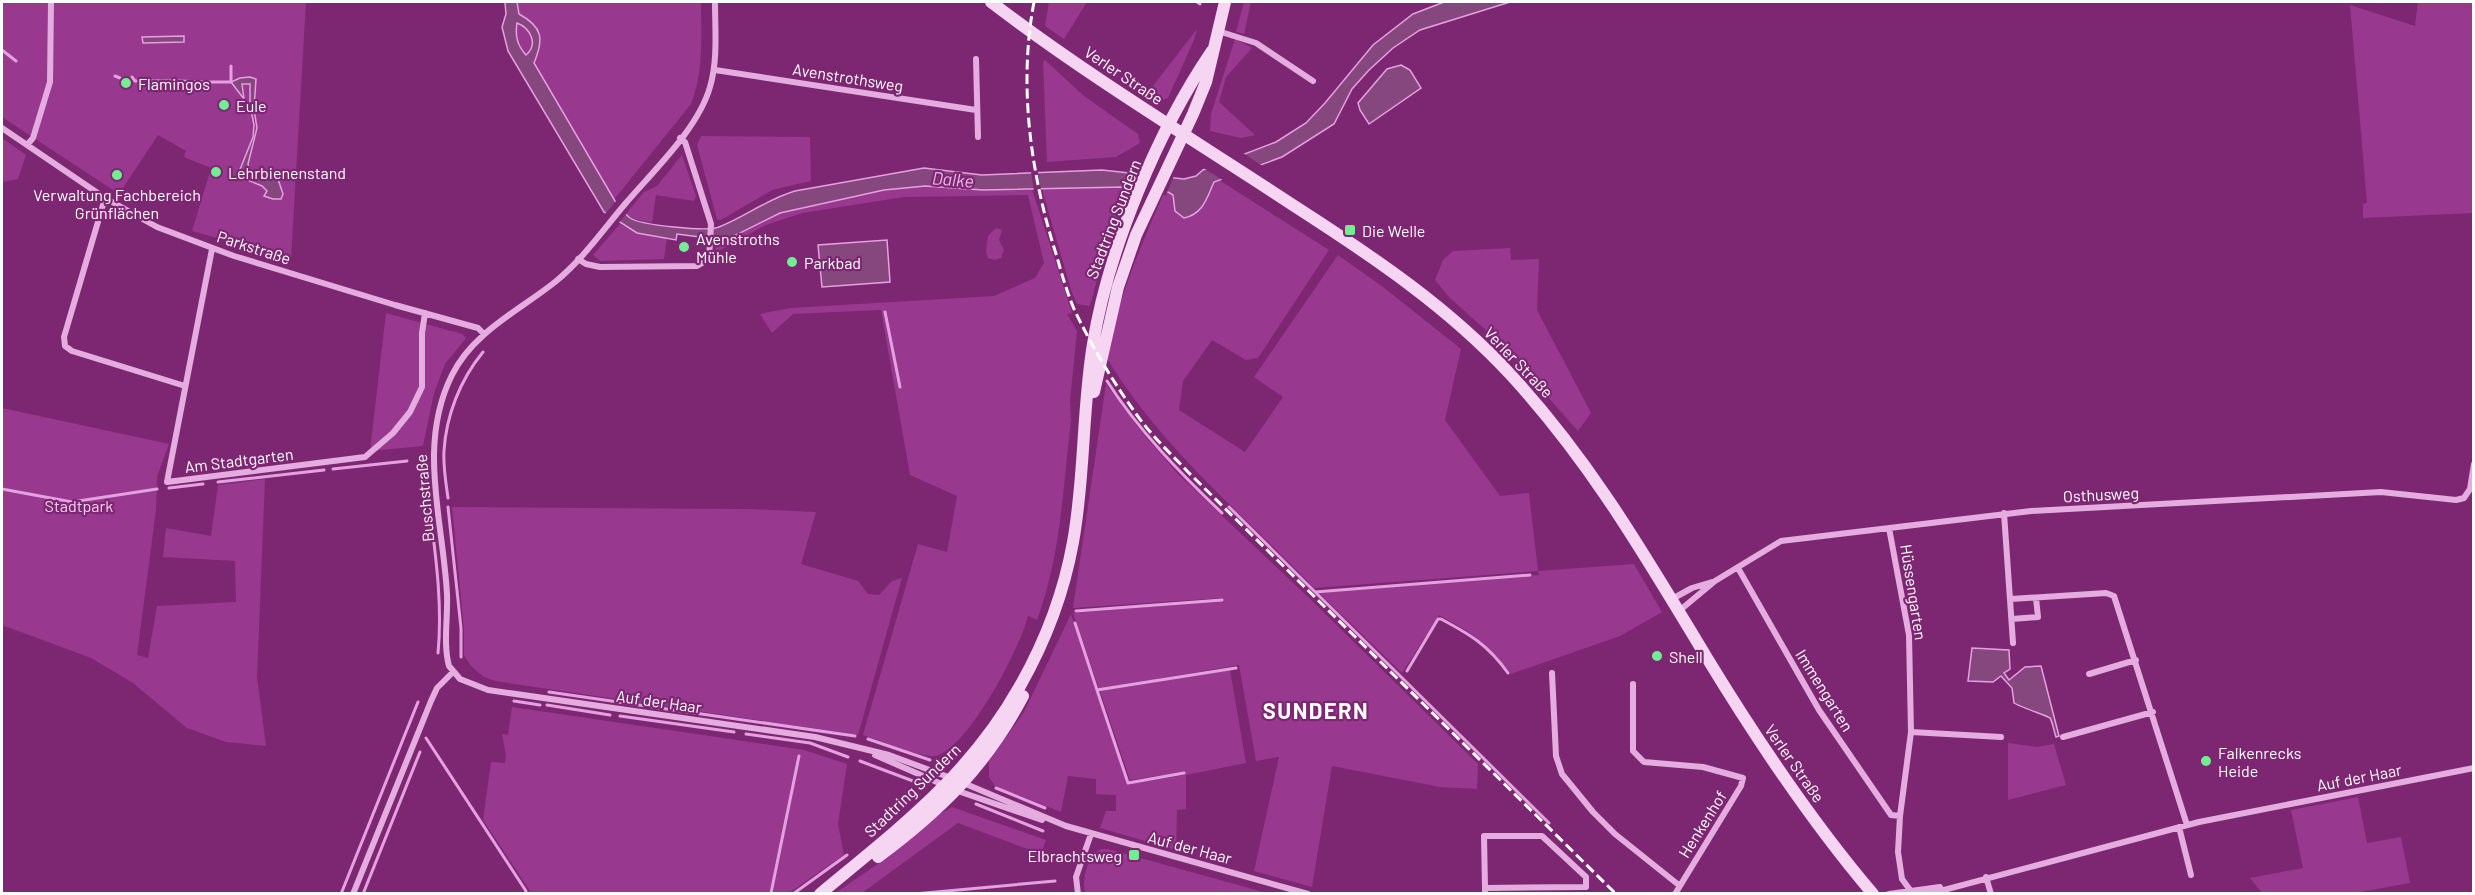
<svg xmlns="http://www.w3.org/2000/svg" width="2475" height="895" font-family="Barlow,sans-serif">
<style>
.green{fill:#98388f}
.water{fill:#86477f;stroke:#e5a1df;stroke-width:1.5;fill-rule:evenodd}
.pier{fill:#7d2773}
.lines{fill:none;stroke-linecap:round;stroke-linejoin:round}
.stream{stroke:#e5a1df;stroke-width:3}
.minor{stroke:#e5acdf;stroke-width:6}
.secondary{stroke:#f5d5f1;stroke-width:12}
.rail{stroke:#fff;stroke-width:3;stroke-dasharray:10 4.5;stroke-linecap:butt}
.poi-dot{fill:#72ed92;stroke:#7d2773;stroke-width:2}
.labels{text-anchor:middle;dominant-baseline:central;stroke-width:4.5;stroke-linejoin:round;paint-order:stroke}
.street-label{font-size:16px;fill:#fff;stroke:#7d2773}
.poi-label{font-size:16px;fill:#fff;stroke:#7d2773;text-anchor:start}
.park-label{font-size:16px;fill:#f4cff0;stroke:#7d2773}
.water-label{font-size:18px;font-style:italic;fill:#ecb7e8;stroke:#7d2773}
.district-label{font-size:22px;font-weight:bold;letter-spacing:1.5px;fill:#fff;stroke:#7d2773}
</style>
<rect width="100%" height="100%" fill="#7d2773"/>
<path class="green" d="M2,2h304l-15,257 -99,-28 19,-63 -27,-11 2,-6 -28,-16 -39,59 -117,-77z
M504,2h197c0,35 3,69 -10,102l-87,108 -96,-161 -6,-24 4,-13z
M1049,2h38l-23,37 -19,-13z
M1244,2h7l-7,32 -8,-2z
M2418,2h55v211l-110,5v-14l4,-1 -17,-198 65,21z
M1197,29l-3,11 -26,58 -10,3 -12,-6z
M1235,39l17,9 -26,29 -7,25 36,33 -14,3 -31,-7 1,-17z
M1045,60l39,36 54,38 2,9 -24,14 -69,5 -4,-100z
M701,136l109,1 1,44 -39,9 -51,30 -4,-1 -20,-74z
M2,138l24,17 -8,24 -15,3 -1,4z
M682,155l14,41 -2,5 -38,-6 -4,28 -22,-5 -4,-4 18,-22 13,-6z
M1219,180l110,70 -71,108 -12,2 -34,-20 -29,41 -4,29 66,42 38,-55 -29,-20 84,-122 45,32 78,62 -16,71 55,76 29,-3 9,78 96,-7 28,48 -42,24 -109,38c-23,-31 -39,-41 -72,-59l-37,58 -83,-80 220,-18 -1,-4 -224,17c-72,-75 -153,-140 -208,-231 12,-57 34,-109 57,-162h3l1,-3 5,3 3,16 9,7c18,-4 23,-20 29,-36z
M925,186l58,4 49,-1 40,124 -5,1 10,17 -7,70 1,19c-8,67 -10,136 -34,200l-9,-4c-8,32 -60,133 -93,140 -12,2 -57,-16 -72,-21l55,-191 29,8 10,-56 -47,-21 -29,-165 -88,4 -21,19 -12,-19 31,-6 203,-12 41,-18 9,-15 -16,-68 -124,2 -102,16 -36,12 -51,28 1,-8 64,-32 104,-23z
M1129,187l-27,74 -12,45 -13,-2 -6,-14 -29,-101z
M620,224l17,9 30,5 -3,21 -64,2 -7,-6z
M996,228l6,2 -3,10 5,10 -3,8 -6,2 -7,-2 -2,-6 2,-16z
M1510,248l1,12 28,-1 -2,51 54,103 -13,18 -80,-90 -49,-44 -14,-17 8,-20 10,-9z
M386,313l76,21 4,4 -21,26 -11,29 -11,53 -53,5z
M1106,384l38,51 34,39 129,122 171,168 -1,25 -37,-2 -108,-21 -20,121 -58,-16 25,-114 -23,4 -17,-96 -140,24 -26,-76 150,-12 -1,-3 -149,10z
M2,408l167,36 -12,33 -1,33 -19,145 11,3 9,-52 79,-4 -1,-41 -72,-4 3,-29 45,8 7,-51 47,-6 -8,198 9,69 -40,-4 -39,-14 -54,-45 -42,-25 -89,-33z
M452,507l296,2 68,3 -15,52 57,17 10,13 11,1 13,-14 10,-3 -44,157 -316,-47 -47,-7 -11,-4 -13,-11 -7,-11v-26z
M1071,614l56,170 58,-9v-3l-55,8 -30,-89 130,-21 16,93 -60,12v34l-9,1 -1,40 -76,-22 6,-17h10v-16l-20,-1v-15l-28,-3 -7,36 -66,-26 -6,-9v-16l35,-49z
M512,707l292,43 43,14 -9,60 6,31 -55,38h-260l1,-2 -47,-71 8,-58 14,1 1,-8 -4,-21 6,1z
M2008,743l29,4 17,-3 12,41 -58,15z
M2358,797l9,46 34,-6 9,46 -55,10h-93l-12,-15 53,-10 -12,-58z
M952,807l94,33 -5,14 -83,-31 -96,70 -28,1 57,-39 44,-38z
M1101,849h7l159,44h-182c-3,-15 2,-37 16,-44z"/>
<path class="water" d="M505,2h12l2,12c24,13 25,25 15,49l81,138c4,5 10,13 15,17 10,7 78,14 89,9 26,-10 48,-28 76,-36l129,-23 58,7 120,-5 82,9 12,-3 7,-6 73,-28 30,-19 19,-20 48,-58 40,-31 31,-12h66l-90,28 -27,18 -24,22 -17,19 -18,35 -52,33 -68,25c-7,16 -11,32 -30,36l-9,-7 -2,-16 -5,-3 -45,-5 -140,3 -58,-4 -41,4 -104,23 -64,32 -16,-8 -23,-3 -1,6 -39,-7 -33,-21 -96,-161 -6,-24 4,-13zM517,23c13,5 22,21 9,32 -9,-10 -11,-19 -9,-32z
M184,36v6l-41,1 -1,-6z
M1401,65l9,5 11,18 -52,36 -9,-14 -2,-7 29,-34z
M250,77l6,2 -2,30 3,19 -9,36 1,6c10,4 19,-1 28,6l6,18 -2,5h-8l-9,-3 3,-5 -5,-5 -22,-9 -1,-5 14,-35 1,-12 -4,-20v-21h-8l2,15 -13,-17 9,-4z
M887,240l3,42 -68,5 -4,-42z
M1972,648l37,2 1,19 -6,4 5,7 16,-13 16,-1 18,70 -3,1c-2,-5 -3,-14 -6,-19 -2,-2 -30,-11 -36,-15l-2,-15 -11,-12 -8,6 -25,-1z"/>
<path class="pier" d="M1243,153l21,14 -40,14 -22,-14z
M1031,172h7l3,18 -7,1z
M1136,172l38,4 -8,19 -38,-5z
M618,199l10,13 -11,13 -13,-10z"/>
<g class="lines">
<path class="stream" d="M1197,2l3,2
M2,50l14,11
M115,76l5,2
M132,77l3,4h39
M179,81l25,1
M208,82h23v-16
M885,312l15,75
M1107,381c32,50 73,92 115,132
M426,459l-1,9c6,61 19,124 13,185
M333,469l74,-8
M218,482l106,-12
M169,488l34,-4
M2,489l70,13 85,-13
M448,498c-2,-15 -5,-31 -4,-47 2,-35 16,-71 39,-99
M448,507l13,121v29
M1229,507l320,316
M1315,592l215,-17
M1076,611l146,-11
M1075,623l22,67 139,-22
M1407,671l31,-52h3c30,16 47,26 67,54
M1097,690l31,93 56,-10
M549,692l306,44
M514,701l26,4
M547,705l63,10
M620,716l114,16
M746,734l64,9 38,14
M426,738l100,153 -1,3
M868,739l62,21
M860,761l53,20
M996,788l49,20
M976,804l67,27
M771,893l28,-137
M341,894l77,-192
M363,894l57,-142
M793,894l54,-39
M914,894l141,-13"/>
<path class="minor" d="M715,2c0,28 3,58 -5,85 -12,42 -57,84 -85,117 -22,26 -43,56 -70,78 -35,28 -82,50 -103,93 -35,70 -9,145 -5,219 1,23 -4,50 2,72l11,13 28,11 327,47 74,18 62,23
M1218,31l38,12 57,38
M976,59l2,78
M715,70l261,40
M2,128l103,70 52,29 77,29 161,49 83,23 6,6
M27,145l6,-7 17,-56 1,-80
M105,198l-41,139 1,9 7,5 113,35
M212,249l-45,233 198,-25 28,-24 17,-21 12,-25v-54l3,-20
M578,259l8,5 14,3 97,-1 12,-7 2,-35 -26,-82 -5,-4
M2004,513l9,130
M1889,528l20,107 2,97 -11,84 -2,36 4,27 11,15
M1738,568l81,142 72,105 9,1
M1672,599l20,-11 20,-6
M2011,599l95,-6 8,3 73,229
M1679,611l36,-30 66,-40 250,-30 350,-19 75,8 8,-2 6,-9 4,-25
M2012,619l26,-2 -2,-19
M1552,673l4,83 6,18 31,38 22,22 65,52
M2089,674l47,-14
M1633,684v67l11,11 59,5 40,11 -2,8 -66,108
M1911,732l90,5
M2063,737l90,-25
M875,755l71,31
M961,782l105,44 242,68
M955,790l87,30
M2179,827l12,48
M1986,877l5,17
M1485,888l101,-1v-10l-44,-41h-58l1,52v6
M353,894l78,-193 6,-13 16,-16
M1078,894l-2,-17 15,-43
M1889,894l51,-7
M1929,894l270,-72 275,-54"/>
<path class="secondary" d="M991,2c98,75 205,139 308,207 76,49 150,99 211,165 82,89 135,182 197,284 50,82 103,162 166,236
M1094,392l24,-105 18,-52 57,-121 13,-32 19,-80
M878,857c63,-47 108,-91 145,-161
M820,894c78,-65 149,-117 200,-208 25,-44 44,-94 53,-144 12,-65 9,-132 20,-198 15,-94 65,-214 119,-293"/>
<path class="rail" d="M1034,2c-16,85 -3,174 23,255 5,18 10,35 17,52 19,40 42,78 68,113 14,18 31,34 46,50l428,422"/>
</g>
<g class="poi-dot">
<circle cx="126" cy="83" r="6"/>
<circle cx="224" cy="105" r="6"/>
<circle cx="216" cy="172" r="6"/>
<circle cx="117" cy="175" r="6"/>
<rect x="1344" y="224" width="12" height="12" rx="3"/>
<circle cx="684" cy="247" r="6"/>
<circle cx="792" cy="262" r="6"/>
<circle cx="1657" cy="656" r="6"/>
<circle cx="2206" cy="761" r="6"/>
<rect x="1128" y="849" width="12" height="12" rx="3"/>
</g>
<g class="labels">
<g class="street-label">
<text transform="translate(1124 75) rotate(34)">Verler Straße</text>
<text transform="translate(848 77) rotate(9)">Avenstrothsweg</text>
<text transform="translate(1113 219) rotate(-69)">Stadtring Sundern</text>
<text transform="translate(254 247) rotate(18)">Parkstraße</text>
<text transform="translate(1519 362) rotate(46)">Verler Straße</text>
<text transform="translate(239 460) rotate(-7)">Am Stadtgarten</text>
<text transform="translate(2101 494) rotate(-3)">Osthusweg</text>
<text transform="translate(424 498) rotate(-95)">Buschstraße</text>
<text transform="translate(1914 592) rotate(81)">Hüssengarten</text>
<text transform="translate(1825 690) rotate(58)">Immengarten</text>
<text transform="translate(659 701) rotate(8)">Auf der Haar</text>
<text transform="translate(1795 763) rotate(55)">Verler Straße</text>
<text transform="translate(2359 777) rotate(-11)">Auf der Haar</text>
<text transform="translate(912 790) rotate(-44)">Stadtring Sundern</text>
<text transform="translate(1702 824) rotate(-58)">Henkenhof</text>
<text transform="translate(1190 847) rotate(15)">Auf der Haar</text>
</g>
<g class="poi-label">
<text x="138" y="83">Flamingos</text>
<text x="236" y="105">Eule</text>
<text x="228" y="172">Lehrbienenstand</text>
<text x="117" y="194" text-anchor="middle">Verwaltung Fachbereich<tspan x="117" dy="18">Grünflächen</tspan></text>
<text x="1362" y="230">Die Welle</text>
<text x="696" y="238">Avenstroths<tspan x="696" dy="18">Mühle</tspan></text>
<text x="804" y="262">Parkbad</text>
<text x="1669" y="656">Shell</text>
<text x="2218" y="752">Falkenrecks<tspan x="2218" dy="18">Heide</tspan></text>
<text x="1122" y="855" text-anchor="end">Elbrachtsweg</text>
</g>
<g class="park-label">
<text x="79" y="505">Stadtpark</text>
</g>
<g class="water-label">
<text transform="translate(953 179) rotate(5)">Dalke</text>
</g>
<g class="district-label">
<text x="1316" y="710">SUNDERN</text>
</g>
</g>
<rect width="2475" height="895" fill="none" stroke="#ffffff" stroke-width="6"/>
</svg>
